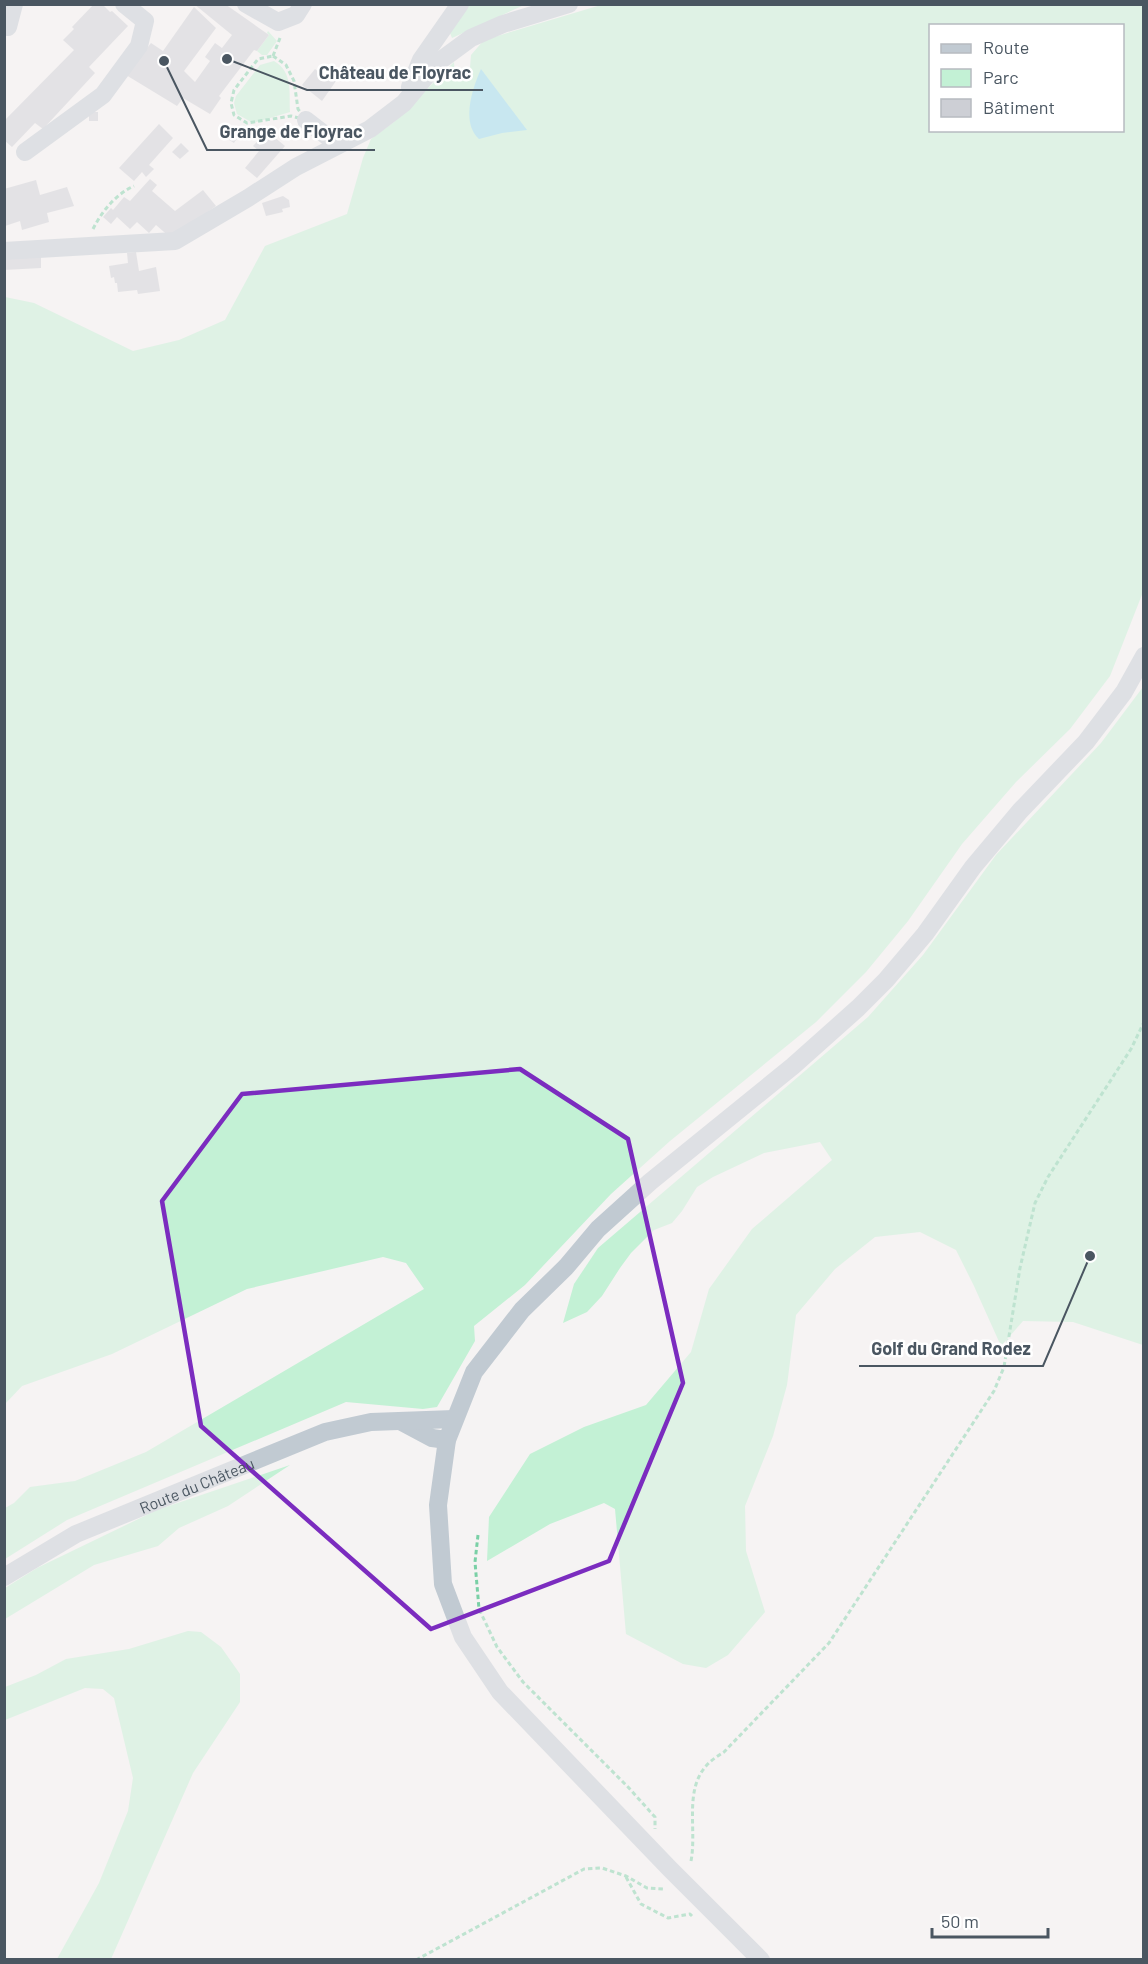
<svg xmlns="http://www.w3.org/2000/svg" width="1148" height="1964" font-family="Barlow,sans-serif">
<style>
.green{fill:#c3f1d5;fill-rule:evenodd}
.water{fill:#90daee}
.building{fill:#cdcfd5}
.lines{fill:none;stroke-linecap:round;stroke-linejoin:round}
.path{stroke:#7ad0a6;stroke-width:3;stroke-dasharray:4.5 3;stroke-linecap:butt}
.minor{stroke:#c1cad2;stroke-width:18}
.marked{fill:none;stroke:#7b2cbf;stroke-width:4.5;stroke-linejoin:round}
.labels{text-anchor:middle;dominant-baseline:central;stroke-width:5;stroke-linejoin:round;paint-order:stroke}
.street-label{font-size:16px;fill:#4a5661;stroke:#fff}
.leader{fill:none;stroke:#4a5661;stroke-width:2}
.callout-dot{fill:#4a5661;stroke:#fff;stroke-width:2}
.callout-label{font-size:18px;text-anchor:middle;font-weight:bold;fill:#4a5661;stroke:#fff;stroke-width:5;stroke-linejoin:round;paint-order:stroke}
</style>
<rect width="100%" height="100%" fill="#f5f3f3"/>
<path class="green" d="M466,5h58l-72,33 -4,-10z
M601,5h542v587l-33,84 -40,53 -54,53 -54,62 -54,77 -42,51 -50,50 -146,119 -59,53 -86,91 -51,41 1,15 -38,66 -14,2 -77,-7 -279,118 -62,39v-51l9,-5 16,-16 45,-6 71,-29 278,-163 -18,-26 -23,-6 -136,32 -135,65 -90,32 -17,18v-1107l29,6 99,48 46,-11 46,-20 40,-74 82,-32 16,-56 8,-19 23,-17 60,-60 1,16 14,3 2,-26 13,-15zM930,26h192v104h-192z
M268,31l9,10 -10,14h-5l-5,-4 12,-16 -2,-2z
M274,61c19,11 15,31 16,51l-37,11 -16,-9 -3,-11 2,-7 24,-31z
M1143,687v658l-70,-23 -50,-1 -22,25 -27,-60 -18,-36 -36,-18 -45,5 -40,32 -39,46 -9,70 -14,51 -28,70 1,45 19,61 -37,43 -22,13 -23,-4 -57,-30 -11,-125 -11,-6 -54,21 -63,37 2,-44 41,-63 54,-27 62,-22 45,-53 18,-63 43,-60 80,-69 -12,-18 -56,11 -51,24 -16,10 -15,24 -10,12 -18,7 -23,23 -11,15 -18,28 -15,16 -24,11 11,-39 24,-36 270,-231 55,-62 73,-100 105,-112z
M290,1465l-62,41 -49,22 -21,18 -64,19 -89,54v-31l32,-20 120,-58z
M188,1631l13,1 20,15 19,27v28l-47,71 -82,186h-54l42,-76 29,-72 5,-33 -19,-80 -11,-9 -18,-1 -80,32v-33l31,-12 30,-16 63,-10z"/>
<path class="water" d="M481,69l46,61 -25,3 -23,6c-18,-16 -7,-50 2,-70z"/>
<path class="building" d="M94,4h8l8,8 2,-1 16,15 -39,41 6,6 -52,56 -8,-6 -23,24 -8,-7v-19l70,-71 -11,-10 11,-11 -2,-2z
M194,4h31l44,31 -12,16 -3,-1 -35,46 2,2 -11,16 -27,-16 -6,8 -51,-31 25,-32 12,8 31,-44 22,21 -32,43 11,11 15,-21 -5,-4 10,-14 7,5 10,-13z
M315,69l10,8 2,-3 9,7 -14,20 -20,-16z
M89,112h9v9h-9z
M159,124l14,14 -24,27 5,4 -8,8 -4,-5 -8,9 -15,-13z
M227,129l12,6 -5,8 -11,-7z
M267,131l18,15 -28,32 -12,-10 14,-17 -6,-5z
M181,143l8,8 -9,8 -8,-7z
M150,179l7,6 -5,6 23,20 28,-21 13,16 -45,32 -15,-13 -7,8 -12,-11 -7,7 -13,-12 -6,7 -8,-7 8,-9 2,2 11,-13 6,4z
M36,180l4,15 27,-8 7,19 -27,7 2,9 -27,8 -2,-9 -15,5 -1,-37z
M283,196l6,4 1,7 -8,2 1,3 -17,4 -4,-13z
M136,252l3,19 17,-4 4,24 -22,3 -1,-4 -19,2 -1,-9h-2l-1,-6 -3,1 -2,-12 19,-3 -1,-10z
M41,257v11l-37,2v-11z"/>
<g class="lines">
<path class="path" d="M273,56l13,9 8,16 4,28 8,11 -15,-4 -44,7 -13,-8 -3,-12 3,-13 24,-31z
M273,56l7,-18
M93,229c9,-18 23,-35 41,-43
M478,1535l-3,27 4,47 18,38 26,35 105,105 27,30v12
M691,1861c6,-31 -7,-70 15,-95 5,-6 12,-10 18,-14l105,-109 165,-252 10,-24 16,-99 15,-65 13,-26 83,-128 13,-27
M626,1877l15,27 27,14 22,-4 2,2
M416,1960l168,-91 18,-1 24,8 21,12 16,1"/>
<g class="minor">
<path d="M246,4l32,18 18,-7 7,-11"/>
<path d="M4,26l4,1 6,-23"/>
<path d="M410,87l11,-27 39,-56"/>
<path d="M306,120l31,24"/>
<path d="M25,152l78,-57 36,-49 6,-25 -21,-17"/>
<path d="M4,251l171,-10 73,-43 48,-31 74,-38 34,-26 33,-40 34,-25 32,-14 66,-20"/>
<path d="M402,1422l30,16 15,2"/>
<path id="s1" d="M4,1577l72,-43 249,-102 46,-10 83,-3"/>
<path d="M761,1960l-91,-91 -170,-177 -37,-55 -20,-53 -5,-79 9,-65 27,-68 48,-62 44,-43 32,-38 52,-47 143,-116 65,-58 28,-28 39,-46 48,-67 47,-56 66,-69 38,-50 20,-36"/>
</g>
</g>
<path d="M0 0H1148V1964H0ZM520,1069l108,70 55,244 -74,178 -178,68 -230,-203 -39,-225 80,-107z" fill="#f5f3f3" fill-opacity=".55" fill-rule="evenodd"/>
<path class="marked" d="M520,1069l108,70 55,244 -74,178 -178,68 -230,-203 -39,-225 80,-107z"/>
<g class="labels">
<g class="street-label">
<text stroke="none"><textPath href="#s1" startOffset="214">Route du Château</textPath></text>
</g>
</g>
<path class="leader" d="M227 59L307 90H483M164 61L207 150H375M1090 1256L1043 1366H859"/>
<g class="callout-dot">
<circle cx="227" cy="59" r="6"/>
<circle cx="164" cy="61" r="6"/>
<circle cx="1090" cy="1256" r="6"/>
</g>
<g class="callout-label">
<text x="395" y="79">Château de Floyrac</text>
<text x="291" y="138">Grange de Floyrac</text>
<text x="951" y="1355">Golf du Grand Rodez</text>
</g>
<rect width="1148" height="1964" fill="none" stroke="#4a5661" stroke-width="12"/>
<rect x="929" y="24" width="195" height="108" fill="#ffffff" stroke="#b7bbc0" stroke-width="1.5"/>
<rect x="941" y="44" width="30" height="9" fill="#c1cad2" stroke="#b7bbc0" stroke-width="1.5"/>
<text x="983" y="54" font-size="18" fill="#4a5661">Route</text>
<rect x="941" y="69" width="30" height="18" fill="#c3f1d5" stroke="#b7bbc0" stroke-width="1.5"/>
<text x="983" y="84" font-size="18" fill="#4a5661">Parc</text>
<rect x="941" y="99" width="30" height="18" fill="#cdcfd5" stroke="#b7bbc0" stroke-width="1.5"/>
<text x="983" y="114" font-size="18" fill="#4a5661">Bâtiment</text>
<path d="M932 1928v9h116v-9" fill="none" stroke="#4a5661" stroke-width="3"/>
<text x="941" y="1928" font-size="18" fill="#4a5661" stroke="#ffffff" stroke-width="4.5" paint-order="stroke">50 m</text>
</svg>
